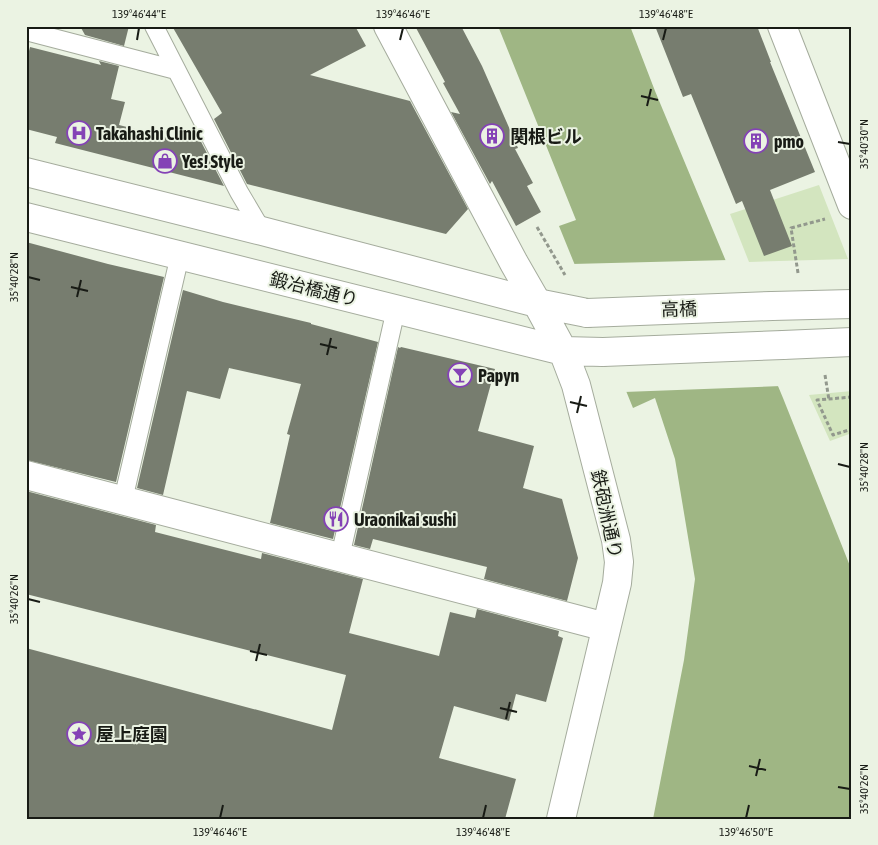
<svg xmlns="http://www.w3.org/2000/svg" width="878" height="845" font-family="'Asap Condensed','Noto Sans JP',sans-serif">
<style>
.green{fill:#d3e5bf}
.water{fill:#9fb684}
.pier{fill:#ebf3e3}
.building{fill:#777d6f}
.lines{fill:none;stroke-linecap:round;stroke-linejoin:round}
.lane-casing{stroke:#a5ac9d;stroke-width:20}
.street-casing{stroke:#a5ac9d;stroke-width:30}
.secondary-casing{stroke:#a5ac9d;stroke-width:30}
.path{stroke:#92988d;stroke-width:3;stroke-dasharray:4 2.5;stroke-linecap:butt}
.lane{stroke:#fff;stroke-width:18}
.street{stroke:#fff;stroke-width:28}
.secondary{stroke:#fff;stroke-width:28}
.secondary-bridge-casing{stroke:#a5ac9d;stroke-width:30;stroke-linecap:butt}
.secondary-bridge{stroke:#fff;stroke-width:28}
.ticks{fill:none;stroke:#181b15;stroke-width:2}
.labels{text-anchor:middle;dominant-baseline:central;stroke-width:4;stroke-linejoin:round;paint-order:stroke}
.poi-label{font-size:18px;font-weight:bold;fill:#181b15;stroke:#ebf3e3;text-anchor:start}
.street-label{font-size:18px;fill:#181b15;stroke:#ebf3e3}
.neatline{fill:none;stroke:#181b15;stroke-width:2}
.ticks-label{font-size:12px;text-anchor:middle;fill:#181b15}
</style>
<rect width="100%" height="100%" fill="#ebf3e3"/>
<path class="green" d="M819,185l29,74 -99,3 -19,-48z
M852,391v42l-22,8 -21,-46z"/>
<path class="water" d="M498,26h132l25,65 128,307 69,173v248h-199l31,-159 11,-81 -20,-120 -20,-61 -22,10 -74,-182 17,-6z"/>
<path class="pier" d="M729,260l52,126 -157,6 -52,-128z"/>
<path class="building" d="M80,26h49l-5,20 -39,-11z
M172,26h183l11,20 -56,29 100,26 58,108 -22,25 -199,-50 -33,-65 8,-6z
M415,26h46l21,40 36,82 -3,1 18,34 -6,3 14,26 -25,14 -24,-45 -2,3 -39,-72 9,2 -17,-31 2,-1z
M655,26h102l14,36h-1l45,110 -45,18 22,56 -28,10 -22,-55 -6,3 -45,-110 -8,3z
M30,47l71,18 -2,-4 20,5 -8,33 14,3 -6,23 64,16 13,-9 28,54 -169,-43 2,-6 -31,-8v-66z
M26,242l82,22 56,13 -48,205 -90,-22z
M183,290l40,12 88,21v1l67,18 -45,197 -63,-16 20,-88 -3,-1 14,-50 -72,-16 -9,31 -33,-8 -24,104 -26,-7z
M398,347l2,1 1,-1 94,22 -17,62 56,15 -11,42 39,11 16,59 -11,43 -83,-22 3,-12 -114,-28 -3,10 -16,-4z
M26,491l130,34 -1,7 106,27 1,-6 101,26 -14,54 90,23 11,-44 25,6 2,-9 82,22 -1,5 5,2 -17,64 -30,-8 -7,27 -55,-15 -15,52 77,21 -11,40h-479v-171l306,82 14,-55 -320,-81z"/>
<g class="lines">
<g class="lane-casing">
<path id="lane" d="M154,26l85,166 23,39
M26,31l150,39
M123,500l57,-245
M340,557l56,-248"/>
</g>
<g class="street-casing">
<path id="street" d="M388,26l126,237 23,40
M782,26l70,179
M26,475l580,152"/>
</g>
<g class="secondary-casing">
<path id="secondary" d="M26,172l236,59 275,72 50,10
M26,217l537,134 40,1
M537,303l26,48 13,34 40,155 3,22 -2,21 -56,236
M772,306l80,-2
M783,345l69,-3"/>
</g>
<path class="path" d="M537,227l28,48
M798,273l-7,-45 34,-9
M825,375l4,25
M852,397l-35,3 16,35 19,-6"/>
<use href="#lane" class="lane"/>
<use href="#street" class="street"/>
<use href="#secondary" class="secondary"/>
<g class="secondary-bridge-casing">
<path id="secondary-bridge" d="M587,313l185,-7
M603,352l180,-7"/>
</g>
<use href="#secondary-bridge" class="secondary-bridge"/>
</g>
<path class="ticks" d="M137,40l2,-12M400,40l3,-12M663,40l3,-12M641,96l17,4M647,106l4,-17M838,142l12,2M28,277l12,3M71,287l17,4M77,297l4,-17M320,344l17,4M327,355l4,-17M570,402l17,4M577,413l4,-17M838,464l12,3M28,599l12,3M250,651l17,4M256,661l4,-17M500,708l17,4M506,719l4,-17M749,766l17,4M756,776l4,-17M838,787l12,2M220,818l3,-13M483,818l3,-13M746,818l3,-13"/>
<defs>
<g id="hospital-ring" transform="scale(1.25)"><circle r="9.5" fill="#ebf3e3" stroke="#8442b6" stroke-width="1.5"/><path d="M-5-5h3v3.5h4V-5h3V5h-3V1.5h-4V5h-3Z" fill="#8442b6"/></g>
<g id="building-ring" transform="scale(1.25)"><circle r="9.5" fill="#ebf3e3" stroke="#8442b6" stroke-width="1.5"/><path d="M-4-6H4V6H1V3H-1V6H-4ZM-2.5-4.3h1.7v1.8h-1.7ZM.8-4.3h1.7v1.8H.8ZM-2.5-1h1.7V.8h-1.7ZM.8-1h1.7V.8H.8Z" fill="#8442b6"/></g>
<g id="shop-ring" transform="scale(1.25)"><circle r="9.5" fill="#ebf3e3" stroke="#8442b6" stroke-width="1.5"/><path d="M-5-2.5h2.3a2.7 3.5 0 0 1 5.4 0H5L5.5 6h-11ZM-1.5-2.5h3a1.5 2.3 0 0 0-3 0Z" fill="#8442b6"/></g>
<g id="bar-ring" transform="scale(1.25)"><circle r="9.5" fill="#ebf3e3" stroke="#8442b6" stroke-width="1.5"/><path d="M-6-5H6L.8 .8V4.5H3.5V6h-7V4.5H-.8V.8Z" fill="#8442b6"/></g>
<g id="restaurant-ring" transform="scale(1.25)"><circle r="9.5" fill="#ebf3e3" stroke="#8442b6" stroke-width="1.5"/><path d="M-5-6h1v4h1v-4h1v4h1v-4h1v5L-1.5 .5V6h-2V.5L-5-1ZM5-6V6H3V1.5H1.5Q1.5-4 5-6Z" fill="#8442b6"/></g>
<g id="sight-ring" transform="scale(1.25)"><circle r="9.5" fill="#ebf3e3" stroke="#8442b6" stroke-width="1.5"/><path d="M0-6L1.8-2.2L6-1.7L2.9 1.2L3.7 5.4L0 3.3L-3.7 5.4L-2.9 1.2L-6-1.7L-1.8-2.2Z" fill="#8442b6"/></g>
</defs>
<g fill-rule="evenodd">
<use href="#hospital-ring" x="79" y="133"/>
<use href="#building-ring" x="492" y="136"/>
<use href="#building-ring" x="756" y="141"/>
<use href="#shop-ring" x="165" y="161"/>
<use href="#bar-ring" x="460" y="375"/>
<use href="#restaurant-ring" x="336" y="519"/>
<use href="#sight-ring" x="79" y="734"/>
</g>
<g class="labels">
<g class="poi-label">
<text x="96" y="133">Takahashi Clinic</text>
<text x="510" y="136">関根ビル</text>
<text x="774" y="141">pmo</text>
<text x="182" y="161">Yes! Style</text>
<text x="478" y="375">Papyn</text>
<text x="354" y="519">Uraonikai sushi</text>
<text x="96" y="734">屋上庭園</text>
</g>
<g class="street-label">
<text transform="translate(314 289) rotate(14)">鍛冶橋通り</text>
<text transform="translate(679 309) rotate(-2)">高橋</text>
<text transform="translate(607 514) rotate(78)">鉄砲洲通り</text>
</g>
</g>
<rect width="878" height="845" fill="none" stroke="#ebf3e3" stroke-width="55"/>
<rect x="28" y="28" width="822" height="790" class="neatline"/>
<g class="ticks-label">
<text x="139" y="18">139°46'44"E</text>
<text x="403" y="18">139°46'46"E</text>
<text x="666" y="18">139°46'48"E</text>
<text transform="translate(864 144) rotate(-90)" y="4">35°40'30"N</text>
<text transform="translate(14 277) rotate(-90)" y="4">35°40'28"N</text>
<text transform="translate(864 467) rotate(-90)" y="4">35°40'28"N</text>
<text transform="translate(14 599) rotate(-90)" y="4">35°40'26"N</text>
<text transform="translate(864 789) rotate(-90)" y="4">35°40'26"N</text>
<text x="220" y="836">139°46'46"E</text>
<text x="483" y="836">139°46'48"E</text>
<text x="746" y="836">139°46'50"E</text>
</g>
</svg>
